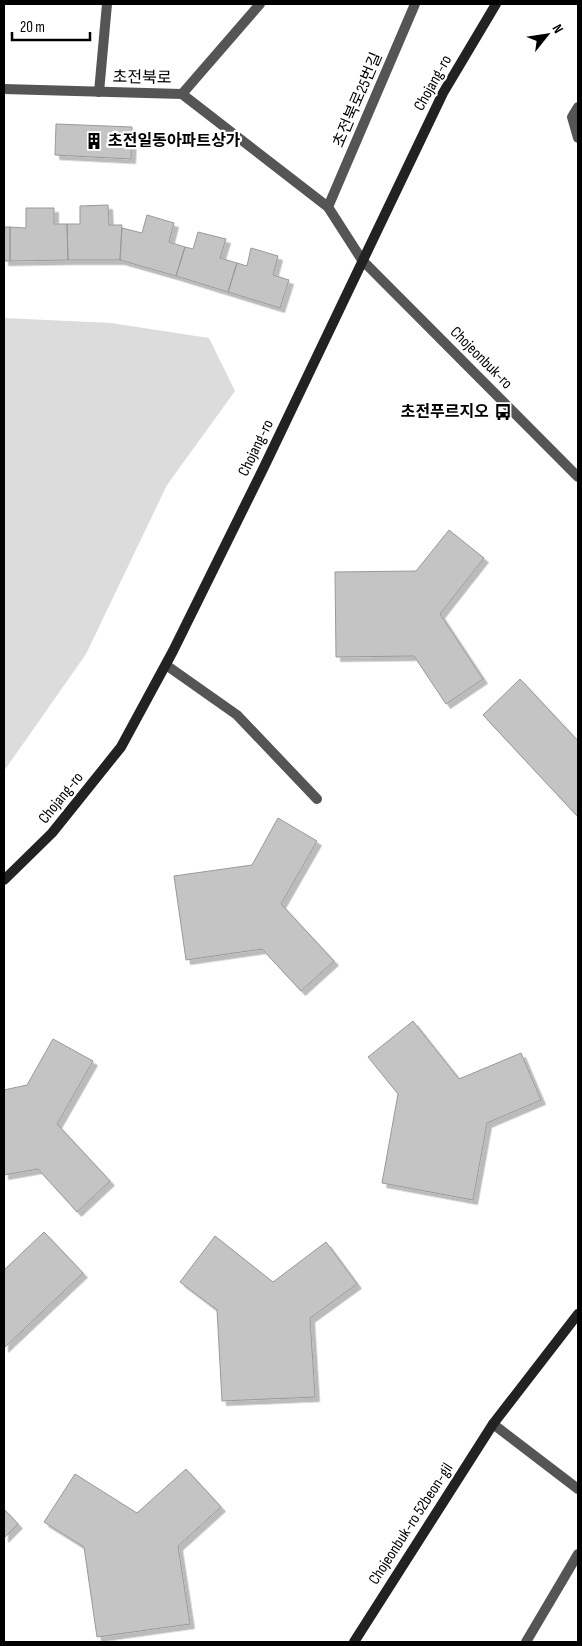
<svg xmlns="http://www.w3.org/2000/svg" width="582" height="1646" font-family="'Sofia Sans Condensed','Noto Sans KR',sans-serif">
<style>
.green{fill:#dcdcdc}
.building{fill:#c4c4c4;stroke:#999;filter:url(#shadow)}
.lines{fill:none;stroke-linecap:round;stroke-linejoin:round}
.lane{stroke:#555;stroke-width:10}
.street{stroke:#555;stroke-width:10}
.secondary{stroke:#222;stroke-width:10}
.labels{text-anchor:middle;dominant-baseline:central;stroke-width:4.5;stroke-linejoin:round;paint-order:stroke}
.street-label{font-size:16px;fill:#000;stroke:#fff}
.poi-label{font-size:16px;font-weight:bold;fill:#000;stroke:#fff;text-anchor:start}
</style>
<defs>
<filter id="shadow"><feDropShadow dx="4.5" dy="4.5" stdDeviation="0" flood-color="#0004"/></filter>
</defs>
<rect width="100%" height="100%" fill="#fff"/>
<path class="green" d="M4,318l107,5 98,15 26,53 -68,94 -81,169 -82,117z"/>
<path class="building" d="M56,124l76,3 -1,32 -76,-4z
M108,205l1,20h13l-2,35h-52l-1,-36h13v-18z
M26,208h28v16h13l1,36 -58,1v-34l16,1z
M147,215l27,8 -5,19 16,5 -9,29 -56,-16 2,-32 20,5z
M4,227h6v34h-6z
M198,232l28,7 -6,19 17,5 -9,29 -52,-16 9,-29 8,2z
M251,248l27,8 -5,19 16,5 -9,28 -52,-16 9,-29 10,3z
M449,530l35,28 -44,56 43,65 -37,25 -32,-48 -78,1 -1,-85 81,-1z
M520,679l58,62v76l-95,-102z
M278,818l39,23 -36,63 53,57 -33,30 -39,-42 -76,11 -12,-84 78,-11z
M413,1021l46,58 62,-26 20,47 -54,23 -14,77 -91,-17 16,-89 -30,-37z
M53,1039l40,22 -36,63 53,57 -33,31 -39,-43 -34,6v-85l23,-5z
M44,1232l39,41 -79,75v-78z
M215,1236l58,46 53,-40 31,42 -47,34 5,79 -93,4 -5,-91 -37,-28z
M186,1469l35,38 -43,39 12,78 -93,13 -13,-90 -40,-25 31,-48 62,39z
M4,1509l14,15 -14,14z"/>
<g class="lines">
<path class="lane" d="M99,92l8,-88
M182,94l78,-90
M328,207l87,-203
M166,665l71,50 80,84"/>
<path class="street" d="M4,89l178,5 146,113 34,53 216,217
M578,107l-6,10 6,21
M493,1424l85,65
M526,1642l52,-88"/>
<path class="secondary" d="M4,880l48,-47 69,-86 52,-96 92,-186 178,-372 53,-89
M354,1642l139,-218 85,-110"/>
</g>
<defs>
<g id="building-bare" transform="scale(1.35)"><path d="M-4-6H4V6H1V3H-1V6H-4ZM-2.5-4.3h1.7v1.8h-1.7ZM.8-4.3h1.7v1.8H.8ZM-2.5-1h1.7V.8h-1.7ZM.8-1h1.7V.8H.8Z" fill="#000" stroke="#fff" stroke-width="2.5" paint-order="stroke"/></g>
<g id="bus-bare" transform="scale(1.35)"><path d="M-5-6H5V4H4V6H2V4H-2V6H-4V4H-5ZM-3.5-4V0h7V-4ZM-3.5 1.2v1.5H-2V1.2ZM2 1.2v1.5H3.5V1.2Z" fill="#000" stroke="#fff" stroke-width="2.5" paint-order="stroke"/></g>
</defs>
<g fill-rule="evenodd">
<use href="#building-bare" x="94" y="141"/>
<use href="#bus-bare" x="503" y="412"/>
</g>
<g class="labels">
<g class="street-label">
<text transform="translate(142 78) rotate(1)">초전북로</text>
<text transform="translate(433 83) rotate(-61)">Chojang-ro</text>
<text transform="translate(358 100) rotate(-67)">초전북로25번길</text>
<text transform="translate(481 358) rotate(45)">Chojeonbuk-ro</text>
<text transform="translate(256 448) rotate(-64)">Chojang-ro</text>
<text transform="translate(61 798) rotate(-51)">Chojang-ro</text>
<text transform="translate(411 1524) rotate(-57)">Chojeonbuk-ro 52beon-gil</text>
</g>
<g class="poi-label">
<text x="108" y="141">초전일동아파트상가</text>
<text x="489" y="412" text-anchor="end">초전푸르지오</text>
</g>
</g>
<rect width="582" height="1646" fill="none" stroke="#000000" stroke-width="10"/>
<g transform="translate(547 35) rotate(60)" stroke="#ffffff" stroke-width="4" paint-order="stroke">
<path d="M0-4L9 19L0 12L-9 19Z" fill="#000000"/>
<text y="-8" font-size="14" font-weight="bold" text-anchor="middle" fill="#000000">N</text>
</g>
<path d="M12 32v8h78v-8" fill="none" stroke="#000000" stroke-width="2.5"/>
<text x="20" y="32" font-size="15" fill="#000000" stroke="#ffffff" stroke-width="4" paint-order="stroke">20 m</text>
</svg>
